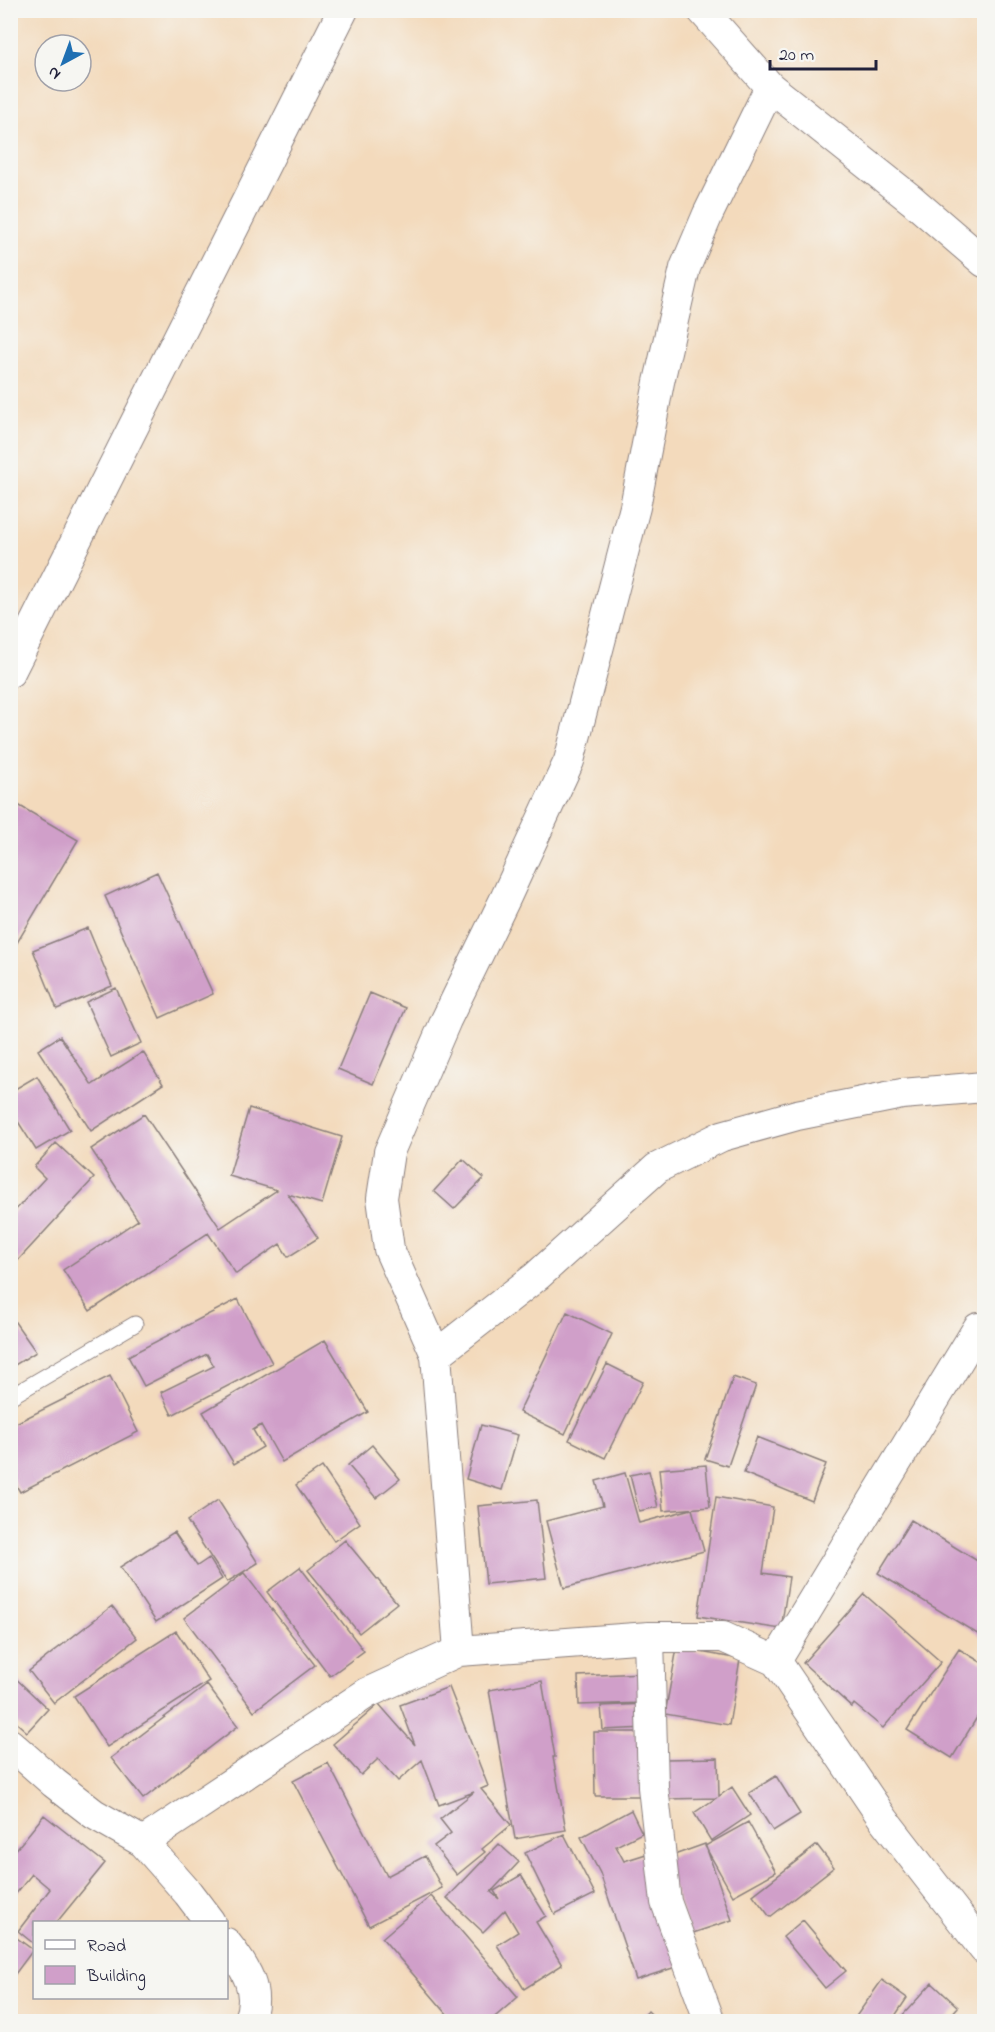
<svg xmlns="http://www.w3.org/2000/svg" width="995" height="2032" font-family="'Indie Flower',sans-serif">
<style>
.building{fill:#d09fc9}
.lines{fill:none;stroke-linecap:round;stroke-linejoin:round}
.service-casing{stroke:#8a7e7c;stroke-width:17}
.minor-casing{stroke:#8a7e7c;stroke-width:32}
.service{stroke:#fff;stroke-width:15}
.minor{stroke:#fff;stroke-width:30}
</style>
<rect width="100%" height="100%" fill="#f6f6f2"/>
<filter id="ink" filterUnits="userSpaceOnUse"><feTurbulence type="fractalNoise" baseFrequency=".0167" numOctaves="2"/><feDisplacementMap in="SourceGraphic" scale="12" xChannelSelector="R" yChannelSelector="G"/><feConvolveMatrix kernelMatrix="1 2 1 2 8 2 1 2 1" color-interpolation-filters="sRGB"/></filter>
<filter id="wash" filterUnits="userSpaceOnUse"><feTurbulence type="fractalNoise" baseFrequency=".008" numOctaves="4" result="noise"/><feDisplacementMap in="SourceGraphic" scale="24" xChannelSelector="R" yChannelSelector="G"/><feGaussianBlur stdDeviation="1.35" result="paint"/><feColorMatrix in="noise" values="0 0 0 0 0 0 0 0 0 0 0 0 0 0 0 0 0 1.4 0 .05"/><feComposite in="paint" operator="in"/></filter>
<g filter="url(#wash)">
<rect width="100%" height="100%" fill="#f3dabc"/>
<g id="blocks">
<path class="building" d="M13,802l65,38 -64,108 -4,-3v-139z
M157,872l56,122 -53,24 -55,-122z
M88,928l24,58 -55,23 -24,-59z
M116,988l25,55 -30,14 -25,-55z
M370,993l36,15 -33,76 -35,-15z
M60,1036l32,49 51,-33 20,32 -72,47 -53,-81z
M37,1076l33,54 -34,20 -26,-41v-17z
M249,1108l93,29 -20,67 -34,-10 30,44 -30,19 -8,-13 -44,30 -28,-41 -118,78 -27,-41 75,-50 -47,-71 53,-35 76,114 57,-38 -48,-14z
M56,1143l38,35 -84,91v-53l35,-38 -11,-11z
M463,1159l21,19 -30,31 -20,-18z
M238,1299l34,64 -100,52 -11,-23 53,-26 -7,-12 -63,32 -16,-30z
M567,1312l45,22 -47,100 -46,-22z
M10,1315l26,37 -26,16z
M325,1340l43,72 -86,50 -21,-37 -8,5 10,17 -29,17 -31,-52z
M607,1364l36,18 -38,76 -36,-18z
M110,1376l28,56 -118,60 -10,-17v-49z
M733,1377l23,8 -28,81 -23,-7z
M481,1425l37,10 -16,55 -36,-11z
M757,1437l69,27 -14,37 -68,-28z
M372,1445l28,34 -24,19 -28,-33z
M706,1465l4,42 -47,4 -4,-42z
M322,1467l38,56 -26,18 -38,-56z
M649,1471l9,36 -19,4 -9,-36z
M625,1473l14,50 53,-14 12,42 -140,37 -18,-67 57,-15 -7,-25z
M716,1497l57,10 -10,66 26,4 -8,52 -83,-13z
M218,1500l40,63 -31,19 -40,-61z
M537,1500l9,78 -60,6 -8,-78z
M911,1520l73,45v73l-106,-65z
M174,1532l23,34 12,-8 13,21 -66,43 -36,-55z
M345,1540l52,63 -38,30 -51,-63z
M300,1567l64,84 -34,25 -63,-84z
M244,1573l71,92 -61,46 -70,-93z
M864,1594l77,68 -58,66 -29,-24 -2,3 -49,-44z
M112,1606l25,32 -83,65 -25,-32z
M176,1631l33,50 -102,66 -33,-51z
M677,1648l63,11 -11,66 -64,-11z
M959,1649l25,15v42l-32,52 -45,-28z
M10,1673l38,36 -21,23 -17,-15z
M642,1673l1,30 -64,2 -1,-29z
M542,1681l13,76h-2l13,73 -51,9 -26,-149z
M207,1685l31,41 -95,73 -32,-41z
M449,1687l39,99 -7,3 30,36 -29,24 3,3 -28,23 -23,-29 17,-13 -11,-14 34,-27 -35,13 -17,-45 -24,21 -20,-22 -17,16 -28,-31 46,-40 36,41 -15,-40z
M646,1704l1,24 -44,2 -2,-24z
M594,1732h54v64h-53z
M718,1758l1,38 13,-9 18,28 -39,26 -17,-28 22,-15 -50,1 -1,-40z
M328,1763l59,113 38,-20 17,32 -73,38 -76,-145z
M776,1776l24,38 -27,17 -24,-38z
M631,1810l11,23 -26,13 8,15 22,-7 36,111 -46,15 -36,-107 -19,-36z
M44,1815l61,48 -48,59h-23v22l-16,-13 32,-42 -18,-15 -22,27v-44z
M748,1822l28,50 -43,24 -28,-50z
M564,1834l31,60 -40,20 -30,-61z
M499,1844l20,18 -28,30 8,7 -5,-8 27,-16 25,41 -10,6 26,43 -38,24 -27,-44 21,-13 -13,-22 -22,22 -36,-34z
M705,1844l27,76 -42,14 -27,-75z
M817,1845l17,22 -64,50 -17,-22z
M431,1896l87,101 -29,25h-35l-72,-84z
M803,1920l43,51 -21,17 -42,-51z
M10,1933l23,17 -21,28 -2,-1z
M882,1980l25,18 -16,24h-39z
M932,1983l26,24 -13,15h-44l-2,-3z
M648,2011l11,11h-21z"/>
</g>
</g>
<g filter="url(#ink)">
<use href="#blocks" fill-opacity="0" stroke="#8a7e7c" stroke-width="1.5"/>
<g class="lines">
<g class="service-casing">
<path id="service" d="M10,1397l125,-73"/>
</g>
<g class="minor-casing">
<path id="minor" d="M702,10l68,77 142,113 72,62
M10,672l333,-662
M436,1355l101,-79 120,-108 65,-32 75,-21 105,-21 82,-7
M649,1637l4,150 13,115 44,120
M459,1651l-23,-296 -47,-106 -7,-51 7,-46 57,-132 60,-123 63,-136 66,-254 24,-125 26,-114 23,-54 62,-127
M776,1661l202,-333
M10,1744l44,39 40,31 49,28 224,-149 92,-42 190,-14h74l53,24 108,159 100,129
M143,1842l45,51 22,29
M226,1943c19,24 36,48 22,79"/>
</g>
<use href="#service" class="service"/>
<use href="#minor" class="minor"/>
</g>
</g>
<rect width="995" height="2032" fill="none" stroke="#f6f6f2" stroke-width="36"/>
<rect x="33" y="1921" width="195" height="78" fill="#f6f6f2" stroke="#a1a1a9" stroke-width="1.5"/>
<rect x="45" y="1940" width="30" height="9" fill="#ffffff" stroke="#a1a1a9" stroke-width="1.5"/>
<text x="87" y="1951" font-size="18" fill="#22223b">Road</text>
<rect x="45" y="1966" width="30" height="18" fill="#d09fc9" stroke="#a1a1a9" stroke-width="1.5"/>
<text x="87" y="1981" font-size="18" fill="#22223b">Building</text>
<g transform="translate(63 63) rotate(221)"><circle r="28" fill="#f6f6f2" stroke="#a1a1a9" stroke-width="1.5"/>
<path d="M0-4.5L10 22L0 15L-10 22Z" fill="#1f6fb2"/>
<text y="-9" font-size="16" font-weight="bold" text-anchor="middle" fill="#22223b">N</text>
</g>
<path d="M770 60v9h106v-9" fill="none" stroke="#22223b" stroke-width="3"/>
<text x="779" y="60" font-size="18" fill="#22223b" stroke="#f6f6f2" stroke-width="4.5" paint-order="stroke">20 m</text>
</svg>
